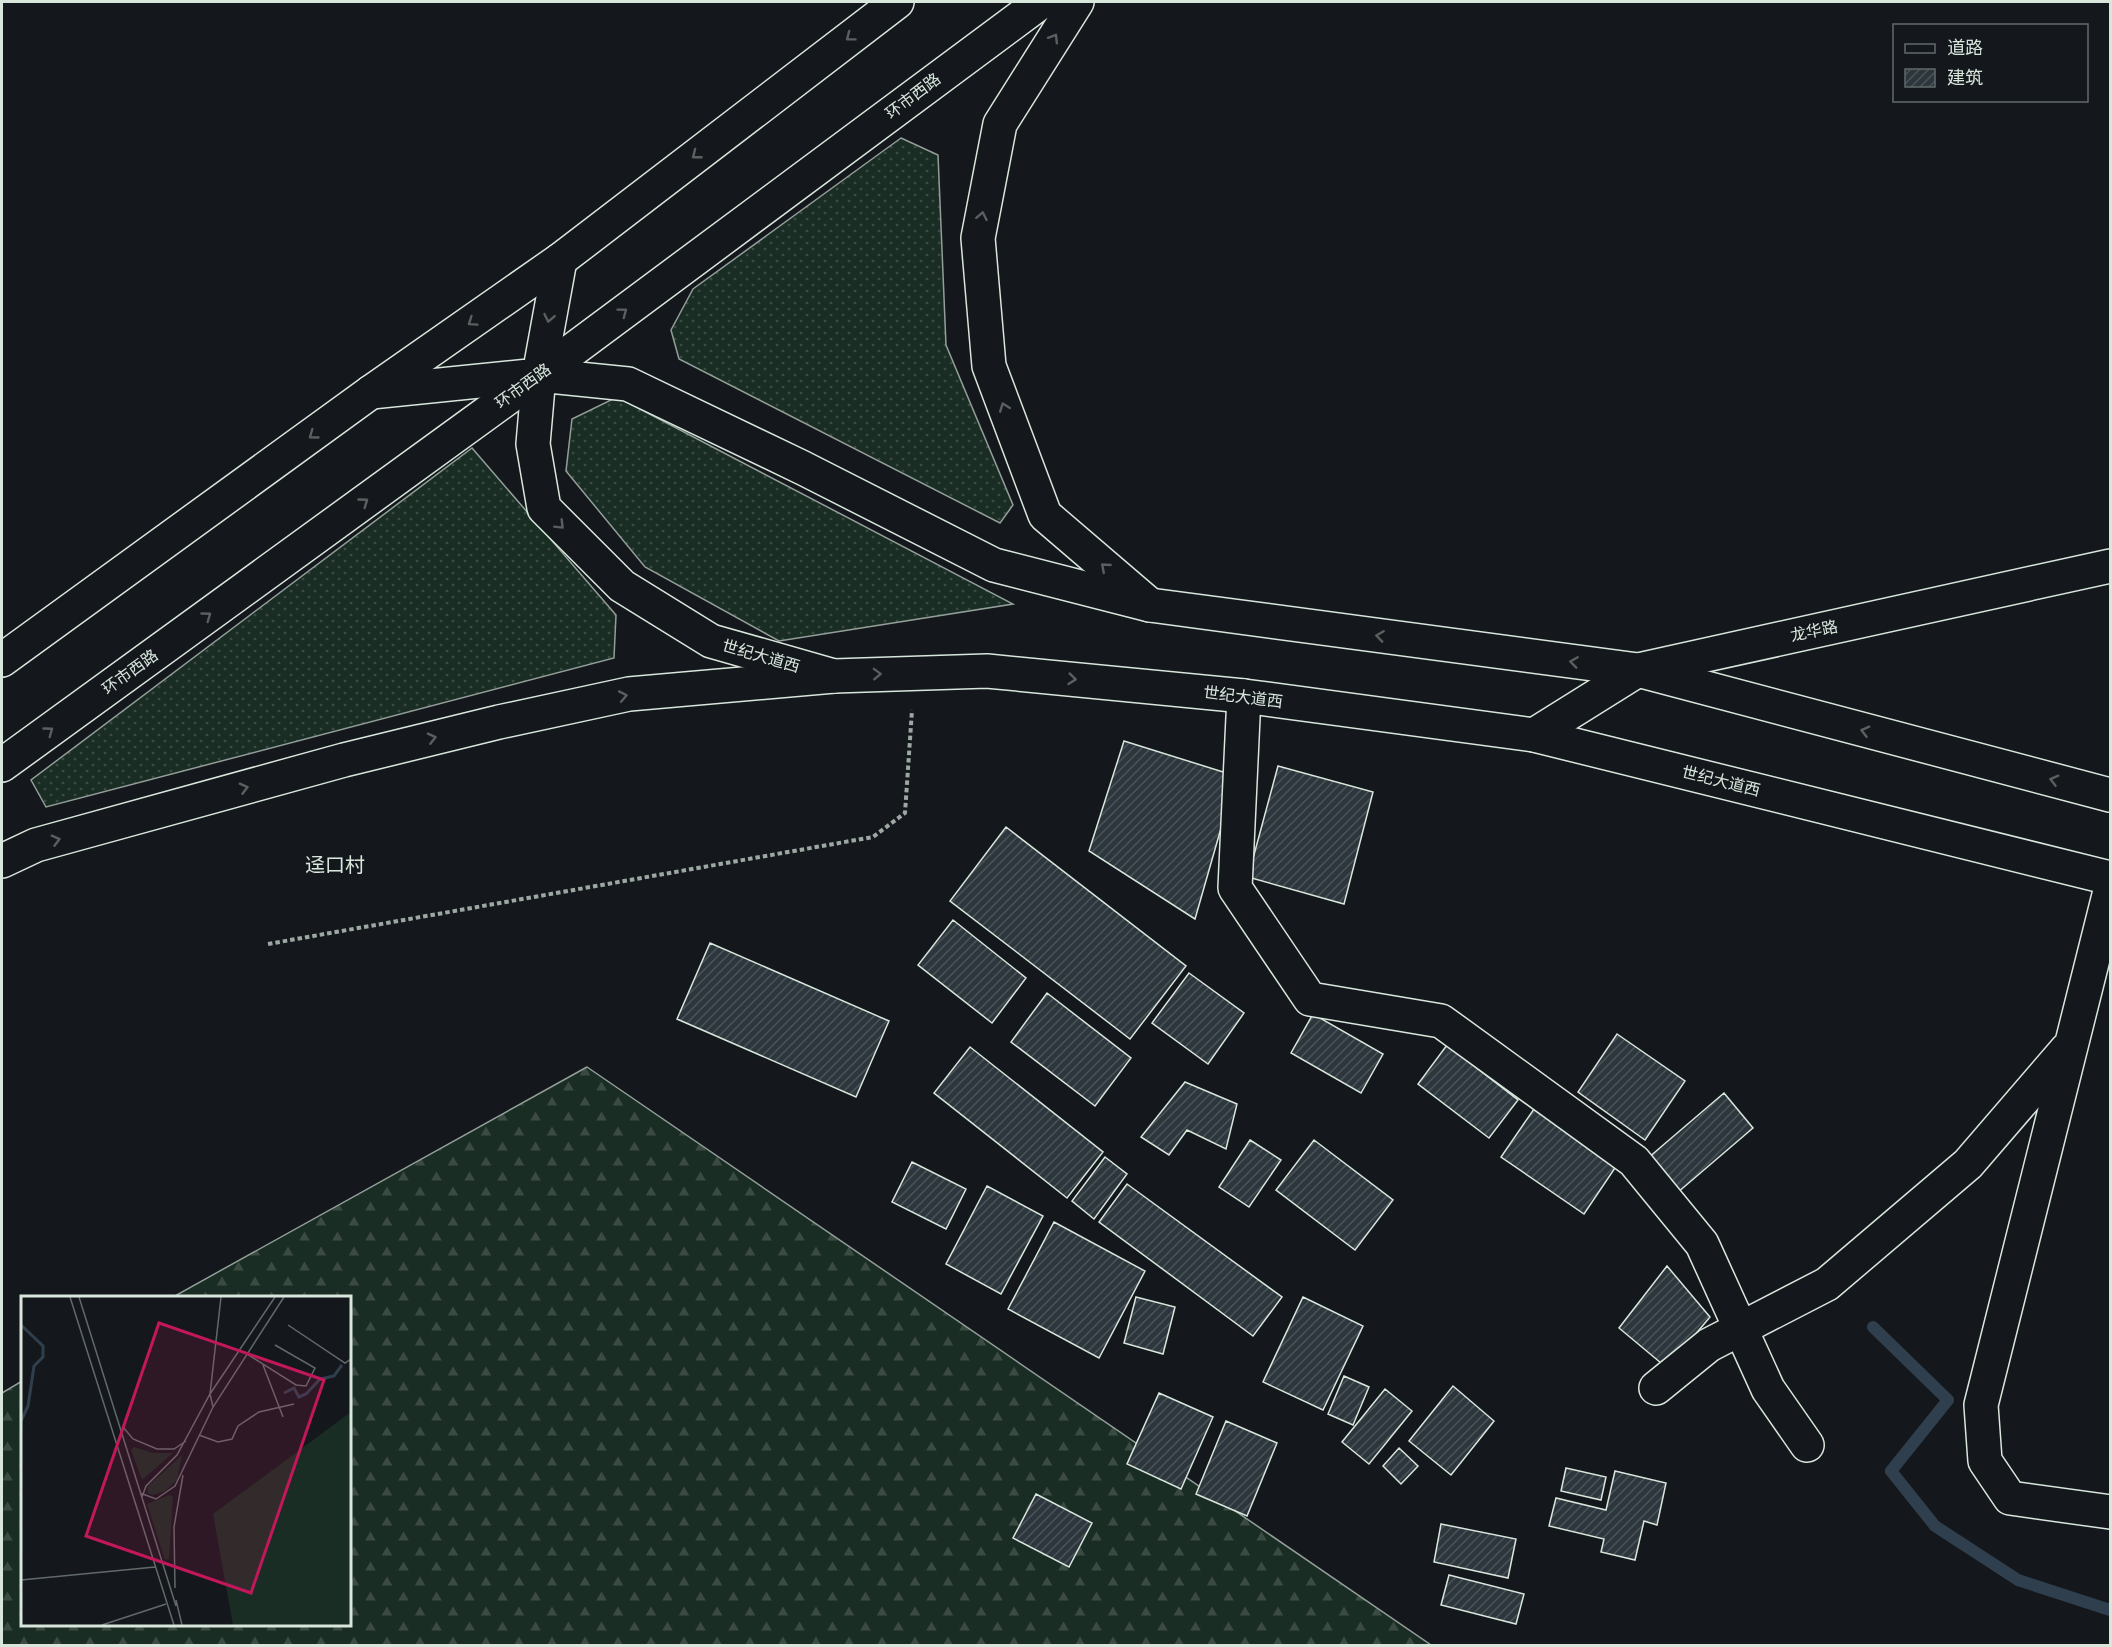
<svg xmlns="http://www.w3.org/2000/svg" width="2112" height="1647" font-family="Cabin,'Noto Sans SC',sans-serif">
<style>
.grass{fill:url(#grass-dots);stroke:#939e99;stroke-width:1.5}
.forest{fill:url(#forest-firs);stroke:#939e99;stroke-width:1.5}
.lines{fill:none;stroke-linecap:round;stroke-linejoin:round}
.stream{stroke:#2f3f4d;stroke-width:12}
.building{fill:url(#building-hatch);stroke:#d8e6dc;stroke-width:1.5}
.minor-casing{stroke:#d8e6dc;stroke-width:36}
.major-casing{stroke:#d8e6dc;stroke-width:36}
.highway-casing{stroke:#d8e6dc;stroke-width:36}
.path{stroke:#9da8a2;stroke-width:4;stroke-dasharray:4.5 3;stroke-linecap:butt}
.minor{stroke:#14181c;stroke-width:33}
.major{stroke:#14181c;stroke-width:33}
.highway{stroke:#14181c;stroke-width:33}
.oneway{stroke:#59605f}
.labels{text-anchor:middle;dominant-baseline:central;stroke-width:4.5;stroke-linejoin:round;paint-order:stroke}
.street-label{font-size:16px;fill:#d8e6dc;stroke:#14181c}
.quarter-label{font-size:20px;fill:#d8e6dc;stroke:#14181c}
.inset-river{fill:none;stroke:#2f3f4d;stroke-width:3}
.inset-road{fill:none;stroke:#626a69;stroke-width:1.5}
.view{fill:#c2185b;fill-opacity:0.15;stroke:#c2185b;stroke-width:3}
.inset-edge{fill:none;stroke:#d8e6dc;stroke-width:3}
</style>
<defs>
<pattern id="grass-dots" width="8" height="8" patternUnits="userSpaceOnUse" patternTransform="scale(1.5)"><rect width="8" height="8" fill="#1a2d24"/><path d="M2 2h.1M6 6h.1" fill="none" stroke="#3b4b43" stroke-width="1.8" stroke-linecap="round"/></pattern>
<pattern id="forest-firs" width="22" height="20" patternUnits="userSpaceOnUse" patternTransform="scale(1.5)"><rect width="22" height="20" fill="#1a2d24"/><path d="M5 1l3.5 6h-7zM16 11l3.5 6h-7z" fill="#3b4b43"/></pattern>
<pattern id="building-hatch" width="6" height="6" patternUnits="userSpaceOnUse" patternTransform="scale(1.5)"><rect width="6" height="6" fill="#2c363c"/><path d="M-1 1l2-2M0 6l6-6M5 7l2-2" fill="none" stroke="#4a5358"/></pattern>
</defs>
<rect width="100%" height="100%" fill="#14181c"/>
<path class="grass" d="M901,138l37,17 8,190 67,160 -13,18 -321,-164 -8,-29 22,-41z
M617,397l396,207 -234,37 -134,-74 -79,-96 6,-52z
M472,448l144,167 -2,43 -568,149 -15,-27z"/>
<path class="forest" d="M587,1067l844,578h-1429v-252l20,-12v243h328v-326l-177,-1z"/>
<g class="lines">
<path class="stream" d="M1873,1327l75,73 -57,71 44,55 83,54 92,30"/>
</g>
<path class="building" d="M1124,741l112,35 -41,143 -106,-68z
M1278,766l95,26 -29,112 -96,-27z
M1006,827l180,139 -56,73 -180,-138z
M953,920l73,58 -34,45 -74,-58z
M710,943l179,78 -33,76 -179,-78z
M1189,973l55,40 -36,51 -56,-41z
M1047,993l84,65 -36,48 -84,-64z
M1313,1014l70,40 -22,39 -70,-40z
M1617,1034l68,47 -40,59 -67,-48z
M1447,1045l71,55 -29,38 -71,-54z
M970,1047l133,105 -36,46 -133,-105z
M1185,1082l52,22 -11,45 -39,-19 -18,25 -28,-18z
M1724,1093l29,35 -76,65 -29,-35z
M1534,1109l83,56 -33,49 -83,-57z
M1250,1140l31,20 -32,47 -30,-20z
M1314,1140l79,60 -38,50 -79,-60z
M1105,1157l22,17 -33,45 -22,-18z
M912,1162l54,27 -20,40 -54,-27z
M1127,1184l155,113 -29,39 -154,-114z
M987,1186l56,30 -42,78 -55,-30z
M1054,1222l91,49 -46,87 -91,-49z
M1667,1266l43,51 -43,51 -48,-40z
M1136,1297l39,10 -12,47 -39,-11z
M1303,1297l60,29 -40,84 -60,-28z
M1344,1376l25,11 -16,38 -25,-11z
M1453,1386l41,35 -43,54 -42,-34z
M1385,1389l27,22 -43,53 -27,-22z
M1159,1393l54,24 -32,72 -54,-25z
M1226,1421l51,22 -30,73 -51,-22z
M1399,1448l19,18 -17,18 -18,-18z
M1566,1468l40,9 -5,23 -40,-9z
M1615,1471l51,12 -9,42 -13,-4 -9,39 -34,-8 3,-13 -55,-13 7,-28 50,12z
M1036,1494l56,29 -23,44 -56,-29z
M1441,1524l75,15 -8,39 -74,-16z
M1449,1575l75,19 -8,30 -75,-19z"/>
<g class="lines">
<g class="minor-casing">
<path id="minor" d="M1244,696l-9,192 75,111 131,22 193,140 68,83 66,145 39,56
M1534,735l104,-65 472,-104
M2110,891l-129,514 4,56 25,37 100,14
M1656,1388l53,-43 118,-61 141,-120 99,-115"/>
</g>
<g class="major-casing">
<path id="major" d="M560,260l-21,115 -6,69 11,64 78,78 89,55 123,35 153,-5 257,25 290,39 576,143
M371,392l168,-17 89,9 175,84 191,97 156,40 488,65 472,125"/>
</g>
<g class="highway-casing">
<path id="highway" d="M1077,2l-77,122 -22,114 11,128 56,149 105,90
M2,660l369,-268 189,-132 337,-258
M2,765l537,-390 502,-373
M2,861l34,-16 308,-85 155,-38 130,-28 205,-18"/>
</g>
<path class="path" d="M268,944l605,-107 32,-24 7,-103"/>
<use href="#minor" class="minor"/>
<use href="#major" class="major"/>
<use href="#highway" class="highway"/>
</g>
<defs><path id="oneway-chevron" d="M-2-3.5L2.5 0L-2 3.5" fill="none" stroke-width="1.6" stroke-linecap="round" stroke-linejoin="round" transform="scale(1.5)"/></defs>
<g class="oneway">
<use href="#oneway-chevron" transform="translate(850 37) rotate(143)"/>
<use href="#oneway-chevron" transform="translate(1054 38) rotate(-58)"/>
<use href="#oneway-chevron" transform="translate(696 155) rotate(142)"/>
<use href="#oneway-chevron" transform="translate(982 216) rotate(-79)"/>
<use href="#oneway-chevron" transform="translate(623 312) rotate(-37)"/>
<use href="#oneway-chevron" transform="translate(549 318) rotate(101)"/>
<use href="#oneway-chevron" transform="translate(472 322) rotate(145)"/>
<use href="#oneway-chevron" transform="translate(1004 407) rotate(-111)"/>
<use href="#oneway-chevron" transform="translate(313 435) rotate(144)"/>
<use href="#oneway-chevron" transform="translate(364 502) rotate(-36)"/>
<use href="#oneway-chevron" transform="translate(560 525) rotate(45)"/>
<use href="#oneway-chevron" transform="translate(1105 567) rotate(-139)"/>
<use href="#oneway-chevron" transform="translate(207 616) rotate(-36)"/>
<use href="#oneway-chevron" transform="translate(1380 636) rotate(-172)"/>
<use href="#oneway-chevron" transform="translate(1574 662) rotate(-172)"/>
<use href="#oneway-chevron" transform="translate(877 674) rotate(-2)"/>
<use href="#oneway-chevron" transform="translate(1072 679) rotate(6)"/>
<use href="#oneway-chevron" transform="translate(623 696) rotate(-11)"/>
<use href="#oneway-chevron" transform="translate(49 731) rotate(-36)"/>
<use href="#oneway-chevron" transform="translate(1865 731) rotate(-165)"/>
<use href="#oneway-chevron" transform="translate(432 738) rotate(-14)"/>
<use href="#oneway-chevron" transform="translate(2054 780) rotate(-165)"/>
<use href="#oneway-chevron" transform="translate(244 788) rotate(-15)"/>
<use href="#oneway-chevron" transform="translate(56 840) rotate(-15)"/>
</g>
<g class="labels">
<g class="street-label">
<text transform="translate(913 96) rotate(-37)">环市西路</text>
<text transform="translate(523 386) rotate(-36)">环市西路</text>
<text transform="translate(1814 631) rotate(-12)">龙华路</text>
<text transform="translate(761 656) rotate(16)">世纪大道西</text>
<text transform="translate(130 672) rotate(-36)">环市西路</text>
<text transform="translate(1243 697) rotate(7)">世纪大道西</text>
<text transform="translate(1721 781) rotate(14)">世纪大道西</text>
</g>
<g class="quarter-label">
<text x="335" y="865">迳口村</text>
</g>
</g>
<g transform="translate(21 1296)">
<rect width="330" height="330" fill="#14181c"/>
<path d="M113,151l19,6h20l-31,27 -11,-30zM161,159l-5,25 -12,11 -12,4 -5,-2 -1,-6zM148,199l4,2 -4,62 -4,1 -18,-56z" fill="#1a2d24"/>
<path d="M330,116v213h-118l-20,-111z" fill="#1a2d24"/>
<path class="inset-river" d="M0,29l22,21v11l-9,9 -6,40 -7,15M263,97l10,-5 5,9 7,-3 14,-15 14,-3 8,-11"/>
<path class="inset-road" d="M49,1l104,328M58,1l97,309M267,29l57,38 6,-4M226,58l49,31 10,1 9,-18 -40,-23M242,69l20,52M192,111l-3,-13 11,-97M102,131l10,12 24,10h17l12,-8M178,139l19,7 14,-3 6,-13 21,-14 35,-8M119,197l16,6 19,-13 38,-79 71,-110M121,201l4,-11 31,-31 33,-61 65,-97M0,284l134,-13M154,292l-1,-61 9,-52M155,304l6,25M81,329l64,-21"/>
<path class="view" d="M138,27l165,57 -73,213 -165,-57z"/>
<rect width="330" height="330" class="inset-edge"/>
</g>
<rect width="2112" height="1647" fill="none" stroke="#d8e6dc" stroke-width="6"/>
<rect x="1893" y="24" width="195" height="78" fill="#14181c" stroke="#626a69" stroke-width="1.5"/>
<rect x="1905" y="44" width="30" height="9" fill="#14181c" stroke="#626a69" stroke-width="1.5"/>
<text x="1947" y="54" font-size="18" fill="#d8e6dc">道路</text>
<rect x="1905" y="69" width="30" height="18" fill="url(#building-hatch)" stroke="#626a69" stroke-width="1.5"/>
<text x="1947" y="84" font-size="18" fill="#d8e6dc">建筑</text>
</svg>
